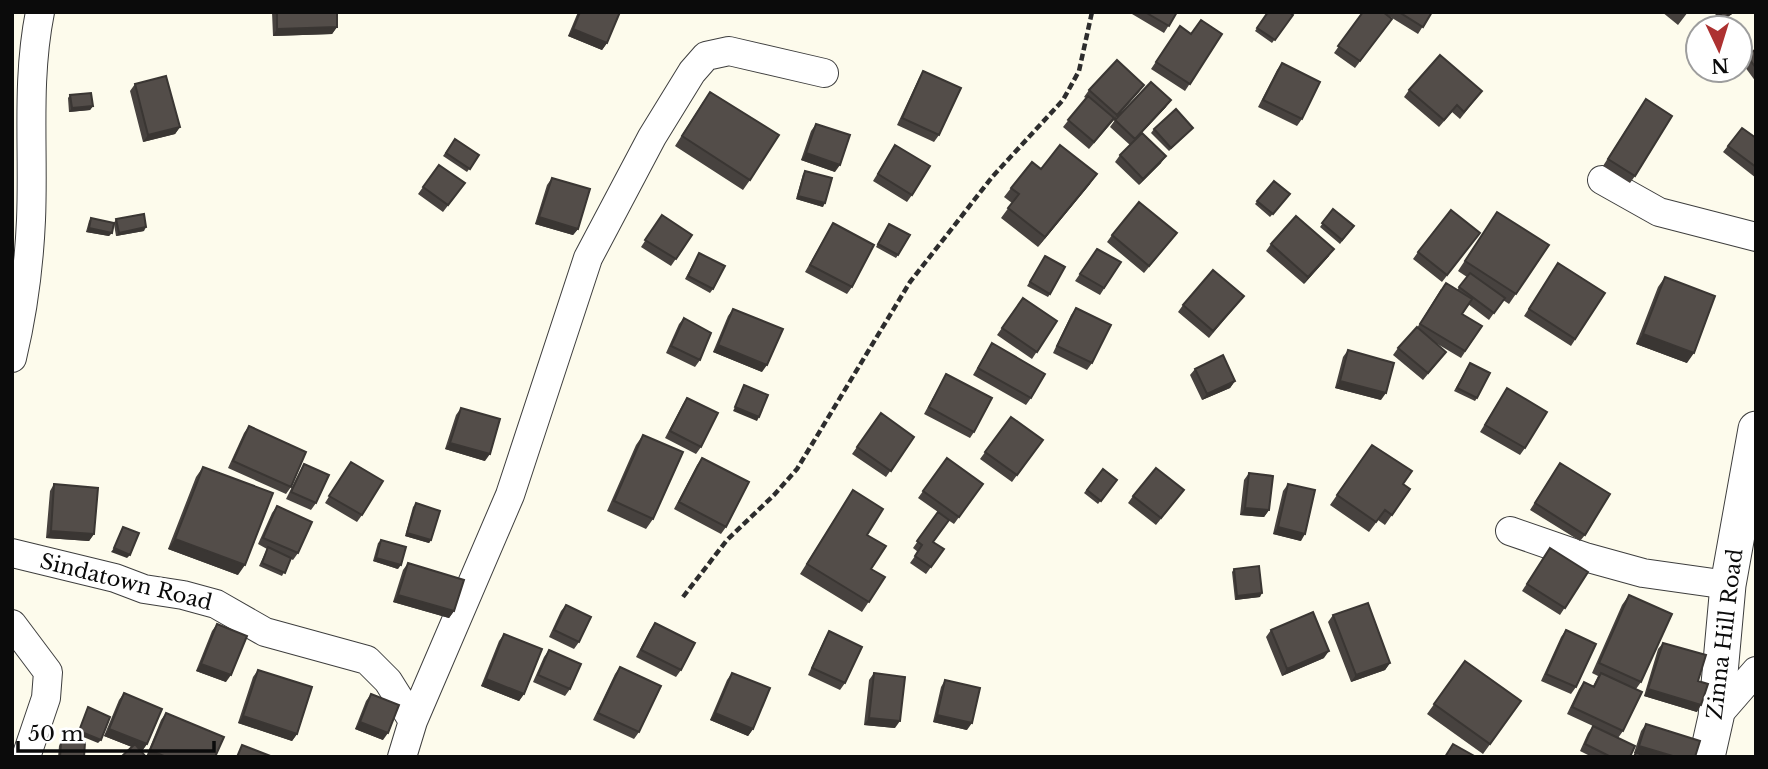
<svg xmlns="http://www.w3.org/2000/svg" width="1768" height="769" font-family="'Libre Baskerville',serif">
<style>
.lines{fill:none;stroke-linecap:round;stroke-linejoin:round}
.minor-casing{stroke:#3e3e3e;stroke-width:30}
.tertiary-casing{stroke:#3e3e3e;stroke-width:37}
.path{stroke:#2d2d2d;stroke-width:4.5;stroke-dasharray:7 3.5;stroke-linecap:butt}
.minor{stroke:#fff;stroke-width:28}
.tertiary{stroke:#fff;stroke-width:35}
.wall{fill:#47423f}
.shaded-wall{fill:#3a3633}
.building{fill:#534d49;stroke:#3a3633;stroke-width:2}
.labels{text-anchor:middle;dominant-baseline:central;stroke-width:7;stroke-linejoin:round;paint-order:stroke}
.street-label{font-size:21px;fill:#0b0b0b;stroke:#fff}
</style>
<rect width="100%" height="100%" fill="#fdfbec"/>
<g class="lines">
<g class="minor-casing">
<path id="minor" d="M1602,180l57,32 97,25
M12,358c11,-46 17,-92 19,-138 3,-70 -5,-138 9,-208
M1510,531l75,26 58,16 85,12
M12,553l103,25 29,11 39,6 33,9 49,28 102,28 21,21 25,40
M12,624l36,48 -2,26 -20,59
M1716,717l40,-46
M402,757l11,-36 97,-226 78,-237 64,-121 40,-65 14,-16 23,-5 95,22"/>
</g>
<g class="tertiary-casing">
<path id="tertiary" d="M1707,757l9,-40 12,-132 28,-156"/>
</g>
<path class="path" d="M683,597l44,-57 47,-45 23,-26 113,-187 83,-106 70,-76 16,-29 13,-59"/>
<use href="#minor" class="minor"/>
<use href="#tertiary" class="tertiary"/>
</g>
<path class="wall" d="M272,12h65v15l-5,7 -59,2z
M578,12h42l-13,31 -5,7 -34,-14z
M1133,12h44l-13,21 -32,-19z
M1268,12l25,3 -21,28 -17,-12z
M1363,12h69l-14,22 -34,-21 8,6 -37,49 -21,-15z
M1662,12h26l-10,13z
M1714,12h21l-15,10z
M1180,26l11,8h31l-37,57 -34,-22z
M1756,49v33l-14,-19 5,-7z
M1282,63l20,56 -5,7 -39,-19 19,-37z
M923,71l16,64 -5,7 -37,-17 22,-47z
M135,84l45,43 -5,7 -32,8 -13,-51z
M1144,85l-55,64 -26,-22 23,-29 -2,-1 5,-7z
M1409,90l73,1 -22,28 -8,-7 -13,15 -35,-30z
M70,95l23,11 -3,4 -21,2 -1,-14z
M703,102l47,78 -7,10 -68,-44z
M1641,106l-6,70 -5,7 -27,-17z
M1166,107l-36,38 -20,-18 5,-7z
M816,124l19,48 -34,-12 10,-29z
M1742,128l14,10v40l-33,-26z
M1154,129l36,2 -21,20 -18,-18z
M455,139l24,16 -12,17 -24,-16z
M895,145l17,50 -5,7 -34,-21z
M1120,155l41,8 -22,22 -24,-23z
M439,165l26,18 -22,29 -25,-18z
M1041,169l49,15 -52,63 -37,-29 11,-15 -8,-6 7,-9z
M805,171l18,36 -27,-8 7,-25z
M552,178l26,51 -5,6 -38,-11 12,-39z
M1274,181l13,17 -17,19 -15,-13z
M1333,209l21,17 -14,18 -20,-17z
M1497,212l52,33 -40,59 -6,-4 -14,20 -21,-16 -6,10 20,12 -21,32 -27,-16 12,10 -23,28 -30,-25 5,-7 19,-20 24,-39 16,1 10,-13 -9,-6z
M662,215l30,20 -21,31 -30,-19z
M91,218l23,5 2,-4 28,12 -28,5 -2,-12 -5,12 -23,-4 3,-11z
M833,223l19,64 -5,7 -42,-22z
M887,227l11,28 -2,3 -20,-11z
M1177,233l-33,40 -37,-31 5,-7z
M1480,233l-38,49 -29,-23 5,-7z
M1271,244l58,12 -25,28 -38,-33z
M1097,249l24,13 -21,33 -25,-14z
M699,253l14,36 -3,4 -25,-14z
M1045,256l5,38 -2,3 -21,-11z
M1558,263l47,30 -34,53 -47,-30z
M1665,277l22,86 -51,-19 22,-57z
M1244,296l-35,42 -31,-26 5,-7z
M1023,298l34,23 -25,38 -35,-24z
M1076,308l16,55 -5,7 -34,-17 18,-38z
M733,309l29,63 -49,-20 15,-36z
M684,318l16,42 -5,7 -29,-14 13,-29z
M992,343l39,55 -5,7 -53,-30z
M1348,350l33,50 -46,-12 8,-31z
M1470,363l7,35 -2,3 -21,-10z
M1195,369l40,12 -5,7 -28,12 -12,-25z
M946,374l28,58 -4,6 -46,-24z
M1507,388l18,60 -5,7 -40,-23z
M687,398l14,49 -5,7 -31,-16 18,-34z
M461,408l24,53 -40,-12 11,-34z
M881,413l33,24 -28,40 -34,-23z
M1011,417l32,23 -31,42 -32,-23z
M249,426l42,61 -5,7 -58,-26 16,-35z
M643,435l10,84 -7,10 -39,-18 29,-66z
M1372,445l31,39 7,5 -25,36 -7,-5 -9,12 -39,-27z
M702,458l24,69 -5,7 -47,-25 23,-44z
M947,458l36,26 -29,40 -6,-4 -15,22 11,7 -18,25 -16,-11 8,-11 -5,-4 25,-36 -20,-14z
M1560,463l25,72 -5,6 -50,-31z
M304,464l12,39 -5,7 -25,-11 14,-28z
M203,467l35,108 -70,-26 28,-72z
M346,469l16,46 -5,7 -32,-19z
M1103,469l14,11 -19,24 -14,-11z
M1249,473l20,37 -5,7 -24,-2 4,-35z
M54,484l40,50 -5,7 -43,-3 4,-47z
M1288,484l13,57 -28,-7 10,-43z
M853,490l14,45 4,34 14,8 -23,35 -62,-38z
M1184,490l-28,35 -28,-22 5,-7z
M416,503l15,37 -2,3 -24,-7 8,-29z
M277,506l21,47 -5,7 -2,-1 -9,17 -23,-10 8,-17 -9,-5 14,-31z
M381,540l17,29 -25,-8 5,-18z
M1550,548l38,24 -28,43 -38,-24z
M408,563l46,48 -5,7 -56,-16 10,-32z
M1234,569l26,28 -25,3 -3,-28z
M1629,595l12,87 -5,7 -13,42 -5,7 12,19h-38l-12,-6 8,-18 5,-7 -26,-12 12,-25 5,-7 9,4 5,-10 -6,-3 30,-68z
M566,605l13,37 -5,7 -25,-12 12,-26z
M1333,615l57,48 -5,7 -34,12 -23,-60z
M655,623l26,47 -5,7 -40,-20 14,-27z
M217,624l9,58 -30,-11 16,-40z
M1271,630l53,28 -42,18 -16,-39z
M1566,630l10,57 -5,7 -30,-13 20,-44z
M829,631l16,52 -5,7 -32,-15 17,-37z
M504,634l20,60 -5,7 -38,-15 18,-45z
M1663,643l35,38 -1,31 -53,-16 14,-47z
M549,650l21,39 -5,7 -32,-14 11,-25z
M1465,661l56,40 -38,53 -56,-40z
M620,667l19,65 -5,7 -41,-19 22,-46z
M258,670l39,64 -5,7 -54,-18 15,-46z
M732,673l21,56 -5,7 -38,-16 17,-40z
M874,673l21,55 -31,-3 5,-45z
M945,680l22,50 -34,-8 8,-35z
M124,693l23,51 -5,7 -2,-1 6,7 15,-37 5,-7 49,44h-94l11,-10 -28,-11 15,-36z
M371,694l12,46 -28,-11 11,-28z
M1646,724l49,33h-47l-6,-2 3,2h-12l2,-4h-1l7,-22z
M61,742l23,15h-26l1,-11z"/>
<path class="shaded-wall" d="M1732,12h3l-15,10 3,-4z
M337,27l-5,7 -59,2 4,-7z
M573,29l34,14 -5,7 -34,-14z
M1144,85l-5,7 -27,30 5,-7z
M1171,100l-5,7 -36,38 5,-6z
M93,106l-3,4 -21,2 3,-4z
M180,127l-5,7 -32,8 5,-7z
M806,153l34,12 -5,7 -34,-12z
M1166,156l-5,7 -22,22 4,-6z
M1097,174l-7,10 -52,63 7,-10z
M798,196l27,7 -2,4 -27,-8z
M539,217l39,12 -5,6 -38,-11z
M146,227l-2,4 -28,5 3,-3z
M89,228l23,5 -3,3 -23,-4z
M1334,249l-5,7 -25,28 4,-7z
M1643,334l51,19 -7,10 -51,-19z
M718,345l49,20 -5,7 -49,-20z
M1235,381l-5,7 -28,12 5,-6z
M1340,381l46,12 -5,7 -46,-12z
M735,407l24,10 -2,4 -24,-10z
M450,443l40,11 -5,7 -40,-12z
M1245,508l24,2 -5,7 -24,-2z
M1278,527l27,7 -4,7 -28,-7z
M51,531l43,3 -5,7 -43,-3z
M407,533l24,7 -2,3 -24,-7z
M175,539l70,26 -7,10 -70,-26z
M114,548l16,7 -3,3 -16,-6z
M376,558l25,7 -3,4 -25,-8z
M1262,593l-2,4 -25,3 2,-4z
M398,595l56,16 -5,7 -56,-16z
M1329,651l-5,7 -42,18 5,-7z
M1390,663l-5,7 -34,12 5,-7z
M201,664l30,11 -5,7 -30,-11z
M486,679l38,15 -5,7 -38,-15z
M1648,689l53,16 -4,7 -53,-16z
M715,713l38,16 -5,7 -38,-16z
M937,715l35,8 -5,7 -34,-8z
M243,716l54,18 -5,7 -54,-18z
M869,718l31,3 -5,7 -31,-3z
M360,722l28,11 -5,7 -28,-11z
M109,729l38,15 -5,7 -38,-15z
M79,731l22,9 -3,3 -22,-9z
M1639,746l37,11h-28l-14,-4z
M150,750l16,7h-20z"/>
<path class="building" d="M277,12h60v15l-60,2z
M580,12h40l-13,31 -34,-14z
M1145,12h32l-8,14z
M1268,12h21l4,3 -18,25 -18,-12z
M1363,12h20l9,7 -32,42 -22,-15z
M1399,12h33l-9,15z
M1719,12h13l-9,6z
M1201,20l21,14 -32,50 -34,-22 24,-36 11,8z
M1756,49v19l-9,-12z
M1440,55l42,36 -18,21 -7,-7 -13,15 -35,-30z
M1117,60l27,25 -27,30 -28,-25z
M1282,63l38,19 -18,37 -39,-19z
M923,71l38,17 -22,47 -37,-17z
M166,76l14,51 -32,8 -13,-51z
M1151,82l20,18 -36,39 -20,-19z
M710,92l69,43 -29,45 -68,-44z
M91,93l2,13 -21,2 -2,-13z
M1088,96l26,22 -20,24 -26,-22z
M1646,99l26,17 -37,60 -27,-17z
M1176,109l17,19 -22,20 -17,-19z
M816,124l34,11 -10,30 -34,-12z
M1742,128l14,10v29l-28,-21z
M1142,133l24,23 -23,23 -23,-24z
M455,139l24,16 -9,14 -24,-16z
M895,145l35,21 -18,29 -34,-21z
M1060,145l37,29 -52,63 -37,-29 11,-14 -8,-6 21,-26 9,7z
M439,165l26,18 -17,22 -25,-18z
M805,171l27,7 -7,25 -27,-7z
M552,178l38,11 -12,40 -39,-12z
M1274,181l16,13 -17,20 -16,-13z
M1139,202l38,31 -28,33 -37,-31z
M1333,209l21,17 -12,14 -20,-17z
M1451,210l29,23 -33,42 -29,-23z
M1497,212l52,33 -33,49 -51,-33z
M144,214l2,13 -27,6 -3,-14z
M662,215l30,20 -16,24 -31,-19z
M1296,216l38,33 -26,28 -37,-33z
M91,218l23,5 -2,10 -23,-5z
M833,223l41,22 -22,42 -42,-22z
M889,224l21,11 -12,20 -20,-11z
M1097,249l24,13 -17,26 -24,-14z
M699,253l26,13 -12,23 -25,-13z
M1045,256l20,11 -15,27 -20,-12z
M1558,263l47,30 -30,46 -46,-30z
M1213,270l31,26 -31,35 -30,-26z
M1470,273l35,25 -11,15 -35,-26z
M1665,277l50,19 -21,57 -51,-19z
M1446,283l26,16 -10,15 20,12 -17,25 -45,-27z
M1023,298l34,23 -20,31 -35,-24z
M1076,308l35,17 -19,38 -35,-17z
M733,309l50,20 -16,36 -49,-20z
M684,318l27,15 -11,27 -29,-14z
M1417,327l29,25 -18,21 -30,-25z
M992,343l53,31 -14,24 -53,-30z
M1348,350l46,13 -8,30 -46,-12z
M1223,355l12,26 -28,13 -12,-25z
M1470,363l20,10 -13,25 -20,-10z
M946,374l46,24 -18,34 -45,-25z
M744,385l24,10 -9,22 -24,-10z
M1507,388l40,24 -22,36 -40,-23z
M687,398l31,15 -17,34 -31,-16z
M461,408l39,11 -10,35 -40,-11z
M881,413l33,24 -23,34 -34,-24z
M1011,417l32,23 -26,35 -32,-23z
M249,426l57,26 -15,35 -58,-26z
M643,435l40,17 -30,67 -39,-18z
M1372,445l40,26 -9,13 7,5 -18,26 -7,-5 -9,12 -39,-27z
M702,458l47,24 -23,45 -47,-25z
M947,458l36,26 -24,33 -36,-26z
M351,462l32,19 -21,34 -33,-19z
M1560,463l50,31 -25,41 -50,-32z
M304,464l25,11 -13,28 -25,-11z
M203,467l70,26 -28,72 -70,-26z
M1156,468l28,22 -23,28 -28,-22z
M1103,469l14,11 -16,21 -14,-11z
M1249,473l24,3 -4,34 -24,-2z
M54,484l44,4 -4,46 -43,-3z
M1288,484l27,6 -10,44 -27,-7z
M853,490l30,19 -16,26 19,11 -15,23 14,8 -16,25 -62,-38z
M416,503l24,8 -9,29 -24,-7z
M277,506l35,16 -14,31 -35,-15z
M938,512l11,8 -16,22 11,7 -13,18 -16,-11 7,-11 -5,-4z
M123,527l16,6 -9,22 -16,-7z
M381,540l25,7 -5,18 -25,-7z
M268,547l23,11 -6,15 -23,-10z
M1550,548l38,24 -23,36 -38,-24z
M408,563l56,17 -10,31 -56,-16z
M1259,566l3,27 -25,3 -3,-27z
M1629,595l43,19 -31,68 -42,-19z
M1368,603l22,60 -34,12 -23,-60z
M566,605l25,12 -12,25 -25,-12z
M1313,612l16,39 -42,18 -16,-39z
M655,623l40,20 -14,27 -40,-20z
M217,624l30,12 -16,39 -30,-11z
M1566,630l30,14 -20,43 -30,-13z
M829,631l33,16 -17,36 -33,-15z
M504,634l38,15 -18,45 -38,-15z
M1663,643l43,12 -8,26 10,3 -7,21 -53,-16z
M549,650l32,14 -11,25 -32,-14z
M1465,661l56,40 -31,43 -56,-40z
M620,667l41,19 -22,46 -41,-19z
M258,670l54,17 -15,47 -54,-18z
M732,673l38,15 -17,41 -38,-16z
M874,673l31,4 -5,44 -31,-3z
M1601,673l41,19 -19,39 -51,-24 12,-25 10,5z
M945,680l35,8 -8,35 -35,-8z
M124,693l38,16 -15,35 -38,-15z
M371,694l28,11 -11,28 -28,-11z
M88,707l22,10 -9,23 -22,-9z
M166,713l58,24 -9,20h-49l-16,-7z
M1646,724l54,17 -5,16h-19l-37,-11z
M1593,726l42,20 -5,11h-19l-26,-13z
M61,742l24,1 -1,14h-24z
M135,744l11,13h-25z
M1453,744l23,13h-31z
M242,745l31,12h-36z
M1636,752l9,5h-11z"/>
<g class="labels">
<g class="street-label">
<text transform="translate(126 582) rotate(14)">Sindatown Road</text>
<text transform="translate(1725 634) rotate(-83)">Zinna Hill Road</text>
</g>
</g>
<rect width="1768" height="769" fill="none" stroke="#0b0b0b" stroke-width="28"/>
<g transform="translate(1719 49) rotate(176)"><circle r="33" fill="#ffffff" stroke="#9d9d9d" stroke-width="2"/>
<path d="M0-5L12 26L0 18L-12 26Z" fill="#ad3131"/>
<text y="-10" font-size="19" font-weight="bold" text-anchor="middle" fill="#0b0b0b">N</text>
</g>
<path d="M18 741v10h196v-10" fill="none" stroke="#0b0b0b" stroke-width="3.5"/>
<text x="28" y="741" font-size="21" fill="#0b0b0b" stroke="#ffffff" stroke-width="5" paint-order="stroke">50 m</text>
</svg>
